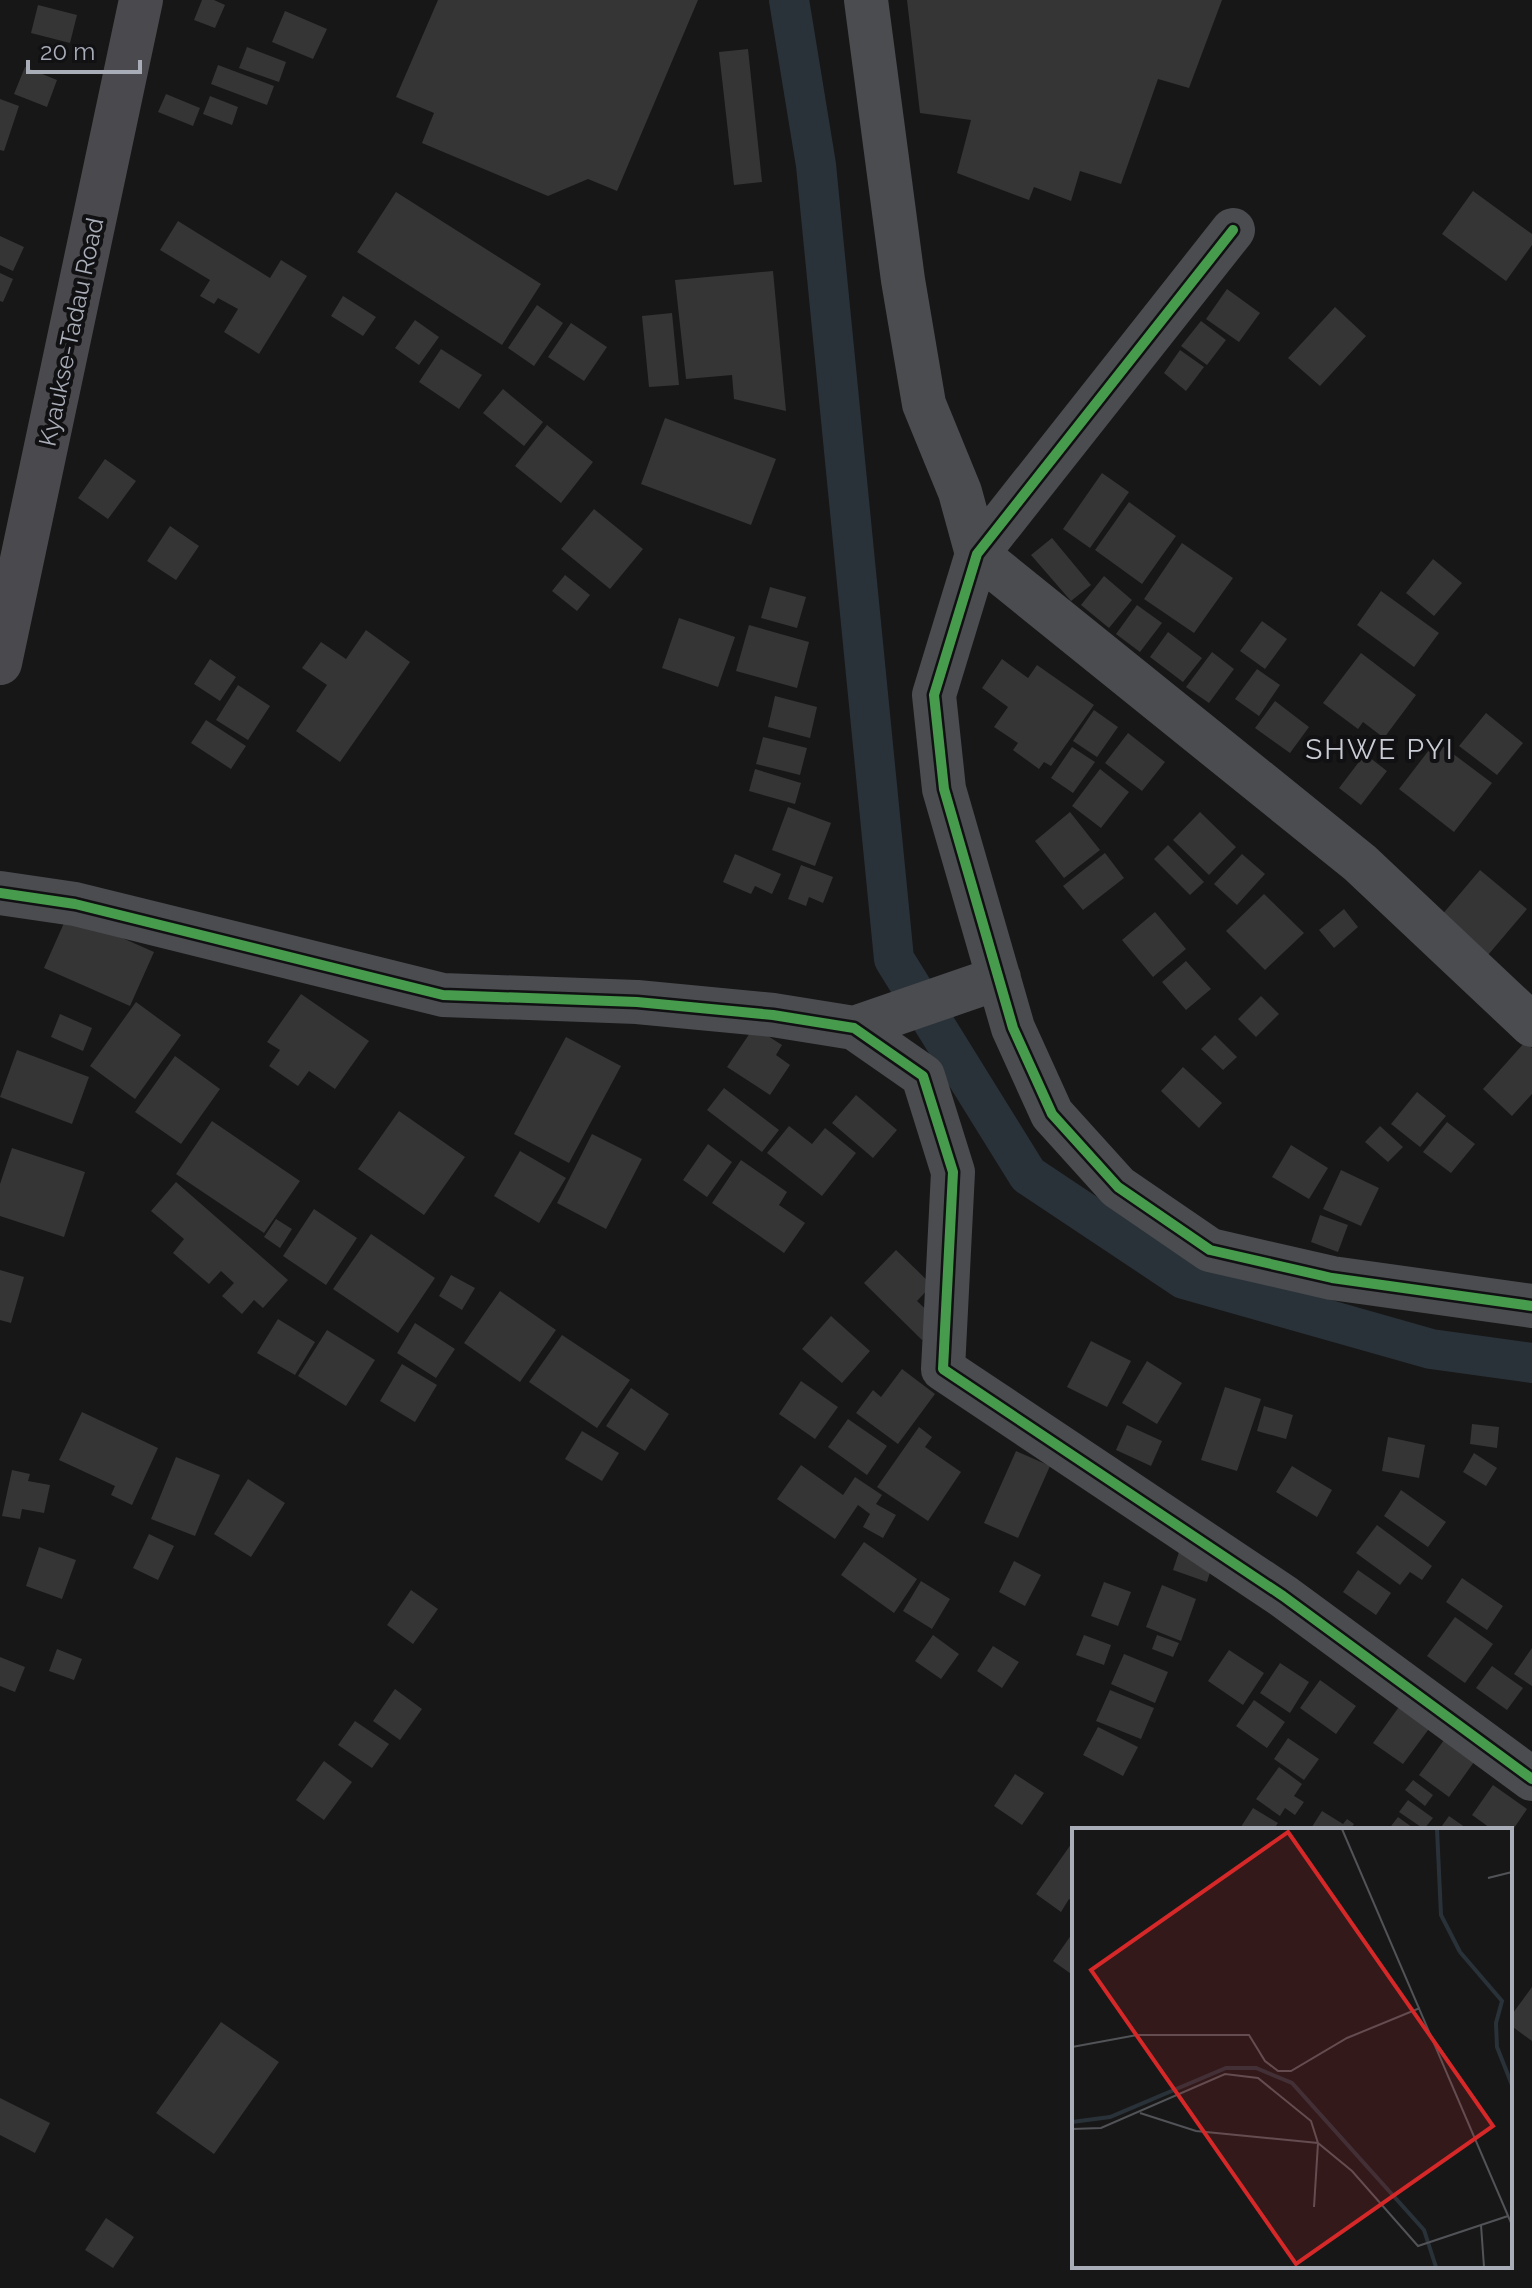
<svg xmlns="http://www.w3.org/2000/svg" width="1532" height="2288" font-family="Raleway,sans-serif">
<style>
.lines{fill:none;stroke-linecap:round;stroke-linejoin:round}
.canal{stroke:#2a3239;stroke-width:40}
.building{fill:#353536}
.minor{stroke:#4b4c50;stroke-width:44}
.secondary{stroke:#4a4a4e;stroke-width:44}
.cycleway-casing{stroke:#111113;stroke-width:15}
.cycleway{stroke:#469c4c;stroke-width:10}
.labels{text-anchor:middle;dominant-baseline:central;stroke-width:8;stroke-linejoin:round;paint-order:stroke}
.street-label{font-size:24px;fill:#a8adb8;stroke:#111113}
.quarter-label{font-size:28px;letter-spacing:2px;fill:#c9ccd4;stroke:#111113}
.inset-river{fill:none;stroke:#2a3239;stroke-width:4}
.inset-road{fill:none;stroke:#515357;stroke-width:2}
.view{fill:#d62828;fill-opacity:0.15;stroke:#d62828;stroke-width:4}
.inset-edge{fill:none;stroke:#a8adb8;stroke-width:4}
</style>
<rect width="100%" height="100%" fill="#171717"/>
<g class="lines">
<path class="canal" d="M789,0l27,165 78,794 134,216 156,104 247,70 101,14"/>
</g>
<path class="building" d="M202,0h12l11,5 -10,23 -21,-8z
M438,0h260l-81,191 -29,-12 -40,17 -126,-53 12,-30 -38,-16z
M907,0h315l-33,88 -31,-9 -37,105 -41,-13 -9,30 -37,-14 -5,13 -72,-27 14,-53 -51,-7z
M38,5l39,10 -7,28 -39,-10z
M285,11l42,18 -14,30 -41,-17z
M247,47l39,15 -7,20 -40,-14z
M748,49l14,133 -28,3 -15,-133z
M218,65l56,21 -7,19 -56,-21z
M25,67l32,13 -10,27 -33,-13z
M166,94l34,14 -7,18 -35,-14z
M210,96l28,11 -6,18 -29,-11z
M0,99l19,7 -15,45 -4,-1z
M1473,191l59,43v11l-26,36 -64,-47z
M396,192l145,92 -39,61 -145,-93z
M178,221l92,57 11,-18 26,16 -48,78 -35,-22 14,-23 -20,-11 -4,6 -14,-8 10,-16 -50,-30z
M0,236l24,11 -11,24 -13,-6z
M773,271l13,140 -52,-12 -2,-24 -46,4 -11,-99z
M0,273l13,6 -10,23 -3,-1z
M1227,289l33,24 -21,29 -33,-23z
M343,296l33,21 -13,19 -32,-20z
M537,305l26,18 -29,43 -26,-18z
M1335,307l31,29 -46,50 -32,-28z
M672,313l7,72 -30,2 -7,-71z
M415,320l24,17 -20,28 -24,-17z
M1201,321l25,19 -19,25 -26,-19z
M571,323l36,24 -23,34 -36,-24z
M441,349l41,26 -23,34 -40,-27z
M1180,350l24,17 -18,24 -22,-18z
M503,389l40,33 -19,24 -41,-33z
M665,418l111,41 -25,66 -110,-41z
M547,425l46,37 -32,41 -46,-37z
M105,459l31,22 -28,38 -30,-21z
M1102,473l27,19 -39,56 -27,-19z
M1129,502l47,34 -34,48 -47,-34z
M594,509l49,40 -33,40 -49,-40z
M170,526l29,20 -23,34 -29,-19z
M1052,538l39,47 -20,16 -40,-46z
M1182,543l51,35 -39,55 -50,-34z
M1433,559l29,24 -28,33 -28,-23z
M565,575l25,20 -13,16 -25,-20z
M1104,576l28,24 -23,28 -28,-23z
M770,587l36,10 -9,31 -36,-10z
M1381,591l58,42 -25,34 -57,-42z
M1137,605l25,18 -22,29 -24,-18z
M679,618l56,19 -17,50 -56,-19z
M1262,621l25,18 -22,30 -25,-18z
M749,625l60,17 -12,46 -61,-17z
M366,630l44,32 -70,100 -44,-31 31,-46 -25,-17 19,-26 25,17z
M1168,632l34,26 -19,24 -33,-25z
M1212,652l22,17 -25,34 -23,-16z
M1361,653l55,42 -32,43 -21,-16 -5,7 -35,-26z
M210,659l26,18 -16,24 -26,-17z
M1002,659l26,19 9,-13 57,40 -43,61 -7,-4 -5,7 -26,-19 5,-7 -24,-16 14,-20 -26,-19z
M1257,669l23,16 -21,31 -24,-17z
M238,685l32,21 -22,34 -32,-20z
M775,696l42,11 -7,31 -42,-11z
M1275,701l34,26 -19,26 -35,-25z
M1094,710l24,17 -21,30 -24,-16z
M1486,713l37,30 -26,32 -38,-29z
M206,720l40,26 -15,23 -40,-26z
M1128,733l37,29 -23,29 -37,-28z
M763,737l44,11 -7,27 -44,-11z
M1436,741l56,42 -38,49 -55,-43z
M1072,747l23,15 -22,31 -22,-15z
M1365,754l22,17 -26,34 -22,-17z
M755,769l46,14 -6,21 -46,-13z
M1100,769l29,23 -28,36 -29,-22z
M788,807l43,16 -16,43 -43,-16z
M1070,812l30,38 -36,28 -29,-37z
M1200,812l36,35 -27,28 -36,-35z
M1168,845l36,37 -14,13 -36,-36z
M1105,853l19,25 -41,32 -20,-24z
M735,854l46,20 -9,20 -17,-8 -4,8 -28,-12z
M1242,854l23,20 -28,31 -23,-21z
M801,865l32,12 -10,26 -14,-6 -3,9 -18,-7z
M1480,870l47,39 -39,46 -47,-39z
M1264,894l40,39 -39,37 -39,-39z
M1344,909l14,18 -24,21 -15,-18z
M1155,912l31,37 -33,28 -31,-37z
M68,914l86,38 -24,54 -86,-38z
M1186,961l25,28 -25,21 -24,-28z
M301,994l68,47 -34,48 -26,-18 -11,15 -29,-20 11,-16 -13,-8z
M1261,996l18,18 -23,23 -18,-18z
M136,1002l45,33 -46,64 -45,-33z
M60,1014l32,14 -9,23 -32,-14z
M754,1027l28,18 -6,10 14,10 -20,30 -43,-28z
M1215,1035l22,22 -14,13 -22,-21z
M566,1037l55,29 -52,97 -55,-29z
M1525,1042l7,6v46l-20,22 -29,-27z
M17,1050l72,27 -17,47 -72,-27z
M175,1056l45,33 -39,55 -46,-32z
M1183,1067l39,36 -23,25 -38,-37z
M724,1088l55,42 -17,22 -55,-42z
M1417,1092l29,24 -26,31 -29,-23z
M856,1095l41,35 -24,28 -41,-35z
M399,1111l66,46 -41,58 -66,-46z
M212,1121l88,60 -36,52 -88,-59z
M1447,1122l28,22 -24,29 -28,-21z
M789,1126l23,18 13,-16 31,25 -34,43 -55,-43z
M1380,1126l23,21 -15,15 -23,-20z
M592,1134l50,25 -36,70 -49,-26z
M708,1144l24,18 -25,35 -24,-17z
M1291,1145l37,23 -19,31 -37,-22z
M12,1148l73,24 -21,65 -64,-21v-32z
M520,1151l46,27 -27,45 -45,-27z
M741,1160l46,32 -8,13 26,18 -21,30 -72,-50z
M1341,1170l38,18 -18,38 -38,-17z
M176,1182l112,98 -25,28 -9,-8 -12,14 -20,-18 12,-13 -13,-12 -12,13 -36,-31 11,-14 -33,-28z
M314,1209l43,29 -31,47 -43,-29z
M1320,1215l28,10 -10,27 -27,-10z
M276,1219l16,10 -12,19 -16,-11z
M371,1234l64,44 -37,55 -65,-44z
M896,1250l36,35 -15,16 22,21 -17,18 -58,-57z
M0,1270l24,7 -13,46 -11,-3z
M451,1275l24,13 -13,22 -23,-14z
M500,1291l56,39 -36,52 -56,-39z
M831,1316l39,35 -28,32 -40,-34z
M278,1319l37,23 -20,33 -38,-22z
M415,1323l40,26 -19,29 -39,-25z
M327,1330l48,30 -29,46 -48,-30z
M562,1335l68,45 -33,48 -68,-46z
M1091,1341l40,20 -24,46 -40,-20z
M1147,1361l35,22 -25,41 -35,-21z
M402,1364l35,21 -22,37 -35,-21z
M902,1369l33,25 -37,50 -42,-31 17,-23 8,7z
M801,1381l37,26 -23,32 -36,-25z
M1225,1387l36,12 -24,72 -36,-11z
M631,1388l38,26 -24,37 -39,-25z
M1264,1406l29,9 -7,24 -29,-8z
M82,1412l76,36 -26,57 -21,-10 4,-9 -56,-26z
M848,1419l39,27 -20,29 -39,-28z
M1472,1424l27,3 -2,21 -27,-4z
M1127,1425l35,16 -11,25 -35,-16z
M919,1427l13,10 -7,10 36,25 -33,49 -51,-34z
M582,1431l37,22 -17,28 -37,-22z
M1388,1437l37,8 -6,33 -37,-7z
M1016,1451l34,15 -32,72 -34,-15z
M1474,1453l23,15 -11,18 -23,-14z
M176,1457l44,18 -25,61 -44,-17z
M801,1465l42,30 12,-18 27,18 -6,9 20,11 -13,23 -20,-11 7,-13 -12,-9 -23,34 -58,-40z
M1292,1466l40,24 -15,27 -41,-25z
M12,1470l18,4 -2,7 22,4 -6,28 -22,-4 -2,10 -18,-3z
M248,1479l37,24 -34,54 -37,-23z
M1401,1490l45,32 -18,25 -44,-31z
M1377,1525l55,41 -10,14 -12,-8 -10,13 -44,-32z
M149,1534l25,12 -16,34 -25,-12z
M864,1542l53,37 -23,34 -53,-38z
M1181,1546l34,11 -8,25 -34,-12z
M39,1547l37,13 -14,39 -36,-13z
M1014,1561l27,14 -16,31 -26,-14z
M1358,1570l33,23 -15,22 -33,-23z
M1462,1578l41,28 -16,24 -41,-28z
M921,1581l29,18 -18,30 -29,-18z
M1104,1582l27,10 -13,34 -27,-10z
M1162,1585l34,14 -15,42 -35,-14z
M411,1590l27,19 -25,35 -26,-19z
M1455,1617l38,27 -28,39 -38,-27z
M933,1635l26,19 -18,25 -26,-18z
M1084,1635l27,10 -7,20 -28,-10z
M1157,1635l22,8 -6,14 -21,-8z
M993,1646l26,16 -17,26 -25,-17z
M1532,1648v38l-18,-12z
M57,1649l25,10 -8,21 -25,-9z
M1229,1650l35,23 -21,32 -35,-24z
M1124,1654l44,18 -13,31 -44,-19z
M0,1657l25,10 -10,25 -15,-6z
M1280,1663l29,19 -19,31 -30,-20z
M1492,1666l31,22 -16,22 -31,-22z
M1320,1680l36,26 -20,28 -36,-26z
M395,1689l27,20 -22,31 -27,-19z
M1110,1690l44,18 -13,31 -45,-18z
M1254,1700l31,22 -18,26 -31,-22z
M1401,1704l30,22 -28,38 -30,-21z
M355,1721l34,23 -17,24 -34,-23z
M1098,1727l40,20 -15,29 -40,-21z
M1288,1738l31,21 -15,21 -30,-21z
M1444,1740l30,22 -25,35 -30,-22z
M324,1761l28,21 -28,38 -28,-20z
M1279,1767l23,17 -8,12 10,6 -9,13 -10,-7 -5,8 -24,-17z
M1015,1774l29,19 -22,32 -28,-19z
M1413,1780l20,15 -8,11 -20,-16z
M1493,1785l34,24 -17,25v-4h-17l-21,-15z
M1408,1800l25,18 -9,11 -25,-17z
M1253,1808l25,15 -5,7h-34z
M1322,1811l21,13 4,-5 7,5 -4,6h-40z
M1449,1816l20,14h-30z
M1398,1817l18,13h-28z
M1074,1840v63l-5,-4 -8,13 -25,-18z
M1074,1931v45l-21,-15z
M1532,1987v54l-22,-16v-8z
M221,2022l58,40 -65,92 -58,-41z
M0,2098l50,25 -15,30 -35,-18z
M106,2218l28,19 -21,31 -28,-18z"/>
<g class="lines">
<path class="minor" d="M866,0l37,280 21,124 36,88 17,62 383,309 172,162
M1233,230l-256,324 -43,141 10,94 69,239 39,86 66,73 92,63 122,28 200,28
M0,893l75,11 368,91 194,7 136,13 81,13 69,48 30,96 -10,197 340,227 249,183
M854,1028l145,-50"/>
<path class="secondary" d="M0,663l141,-663"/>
<g class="cycleway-casing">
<path id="cycleway" d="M1233,230l-256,324 -43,141 10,94 69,239 39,86 66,73 92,63 122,28 200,28
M0,893l75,11 368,91 194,7 136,13 81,13 69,48 30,96 -10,197 340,227 249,183"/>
</g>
<use href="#cycleway" class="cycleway"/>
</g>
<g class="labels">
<g class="street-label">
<text transform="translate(71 332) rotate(-78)">Kyaukse-Tadau Road</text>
</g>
<g class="quarter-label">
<text x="1380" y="749">SHWE PYI</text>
</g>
</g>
<g transform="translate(1072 1828)">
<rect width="440" height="440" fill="#171717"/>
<path class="inset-river" d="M365,1l4,86 19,37M388,124l42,49 -6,22 1,24 15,38M0,294l38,-5 116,-49h30l36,15 132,147 12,37"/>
<path class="inset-road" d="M270,1l170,396M439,44l1,32M416,50l24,-6M0,219l65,-12h112l16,26 13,10h13l56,-33 73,-30M68,285l56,18 122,12 34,28 66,75 90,-30M0,301l29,-1 124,-54 33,4 53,43 7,22 -4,64M409,397l3,42"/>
<path class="view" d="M216,4l205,294 -197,138 -205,-294z"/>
<rect width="440" height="440" class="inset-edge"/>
</g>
<path d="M28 60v12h112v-12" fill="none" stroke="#a8adb8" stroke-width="4"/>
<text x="40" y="60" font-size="24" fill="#a8adb8" stroke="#111113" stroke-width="6" paint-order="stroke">20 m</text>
</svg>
